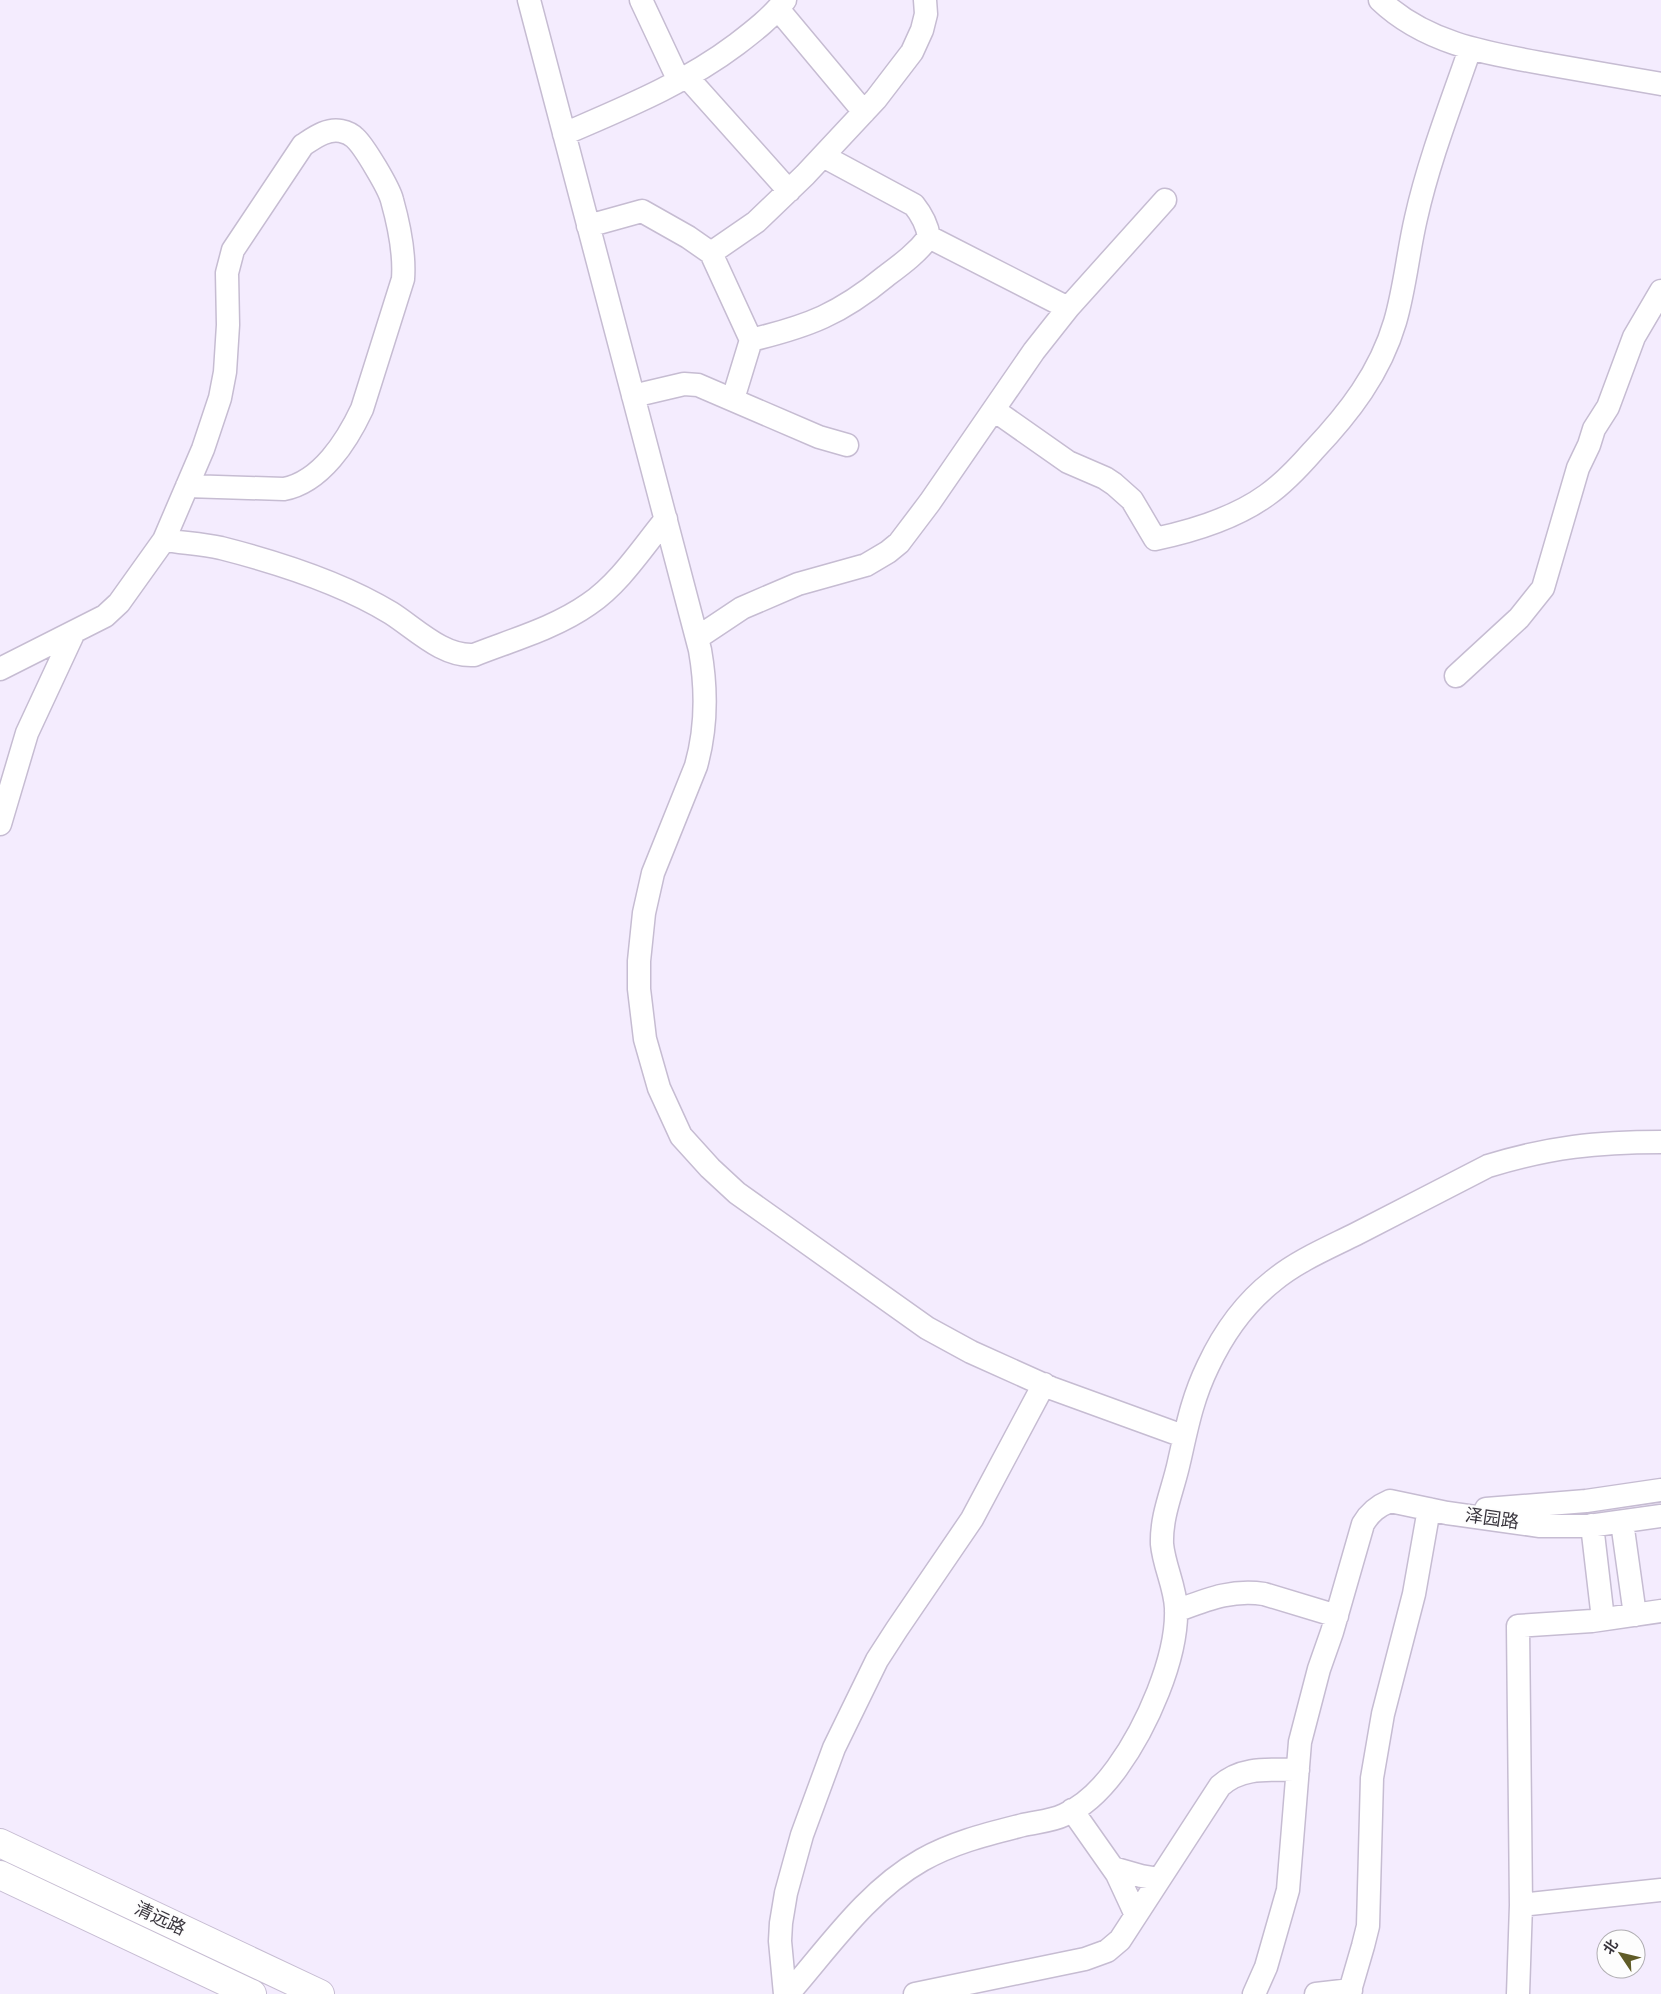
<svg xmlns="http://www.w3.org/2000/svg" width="1661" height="1994" font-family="'Sofia Sans Condensed','Noto Sans SC',sans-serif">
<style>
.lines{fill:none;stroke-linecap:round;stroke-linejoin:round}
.minor-casing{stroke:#c6bcd2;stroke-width:25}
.major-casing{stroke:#c6bcd2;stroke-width:30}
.minor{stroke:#fff;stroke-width:22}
.major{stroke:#fff;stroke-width:28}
.labels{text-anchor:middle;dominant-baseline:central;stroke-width:4;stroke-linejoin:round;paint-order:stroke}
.street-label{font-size:18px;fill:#3a363e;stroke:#fdfdfd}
</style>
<rect width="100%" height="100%" fill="#f4ecfe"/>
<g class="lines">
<g class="minor-casing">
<path id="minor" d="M529,0l171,650c7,40 7,77 -4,116l-43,107 -9,40 -5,48v28l6,50 14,49 22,48 29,32 27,25 190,135 44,24 80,36 132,48
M641,0l38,81
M1380,0c47,45 112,54 172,65 36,6 73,13 109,19
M778,9l86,103
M687,77l102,114
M564,134c60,-26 120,-50 173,-90 17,-13 35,-27 48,-44
M588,226l54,-15 46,26 23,16 40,87 -18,59
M929,237l139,71
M711,253l45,-31 49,-47 71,-76 36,-47 10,-22 4,-16 -1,-14
M751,340c58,-14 89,-26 135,-64 16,-12 31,-23 43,-39 -2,-13 -7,-22 -15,-32l-91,-49
M633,396l51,-12 14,1 121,52 28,8
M994,410l74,52 37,16 9,6 18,16 23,39c38,-8 79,-20 112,-44 17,-12 32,-28 46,-44 36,-38 67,-78 82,-129 10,-34 13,-70 21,-104 13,-58 35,-114 54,-169
M164,540c19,3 39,4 57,8 55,14 121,35 170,65 25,16 52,44 83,42 38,-15 81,-27 115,-51 31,-21 53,-56 77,-85
M697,638l45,-30 56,-24 68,-19 22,-13 11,-9 31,-41 104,-151 34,-43 97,-108
M0,669l105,-53 14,-13 45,-63 39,-91 17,-51 5,-26 3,-47 -1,-52 6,-23 70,-105c11,-7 24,-17 38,-14 5,1 10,3 14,7 9,8 34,50 37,62 7,25 13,53 11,79l-41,130c-15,32 -41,73 -78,80l-97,-3
M1456,676l63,-58 24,-30 35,-120 11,-23 5,-16 14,-22 26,-70 27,-46
M0,824l27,-91 47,-101
M1486,1509l100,-8 75,-11
M1622,1522l13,93
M1592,1525l11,94
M1176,1611c30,-11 55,-22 88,-17l73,22
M1072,1810l45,64 19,41
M1113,1868l28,8 18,3
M1521,1905l140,-15
M785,1994l-5,-53 1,-18 5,-30 16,-58 32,-87 43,-88 20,-31 75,-110 72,-135
M788,1994c41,-47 79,-103 134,-134 32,-18 66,-26 101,-35 13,-3 29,-4 41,-10 21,-9 40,-29 53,-47 29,-40 61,-110 59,-160 -1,-22 -12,-42 -14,-64 -1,-29 11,-54 17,-82 8,-35 13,-63 29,-96 15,-32 37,-63 65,-85 24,-20 55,-33 83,-47 44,-23 88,-45 132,-68 62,-19 109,-24 173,-24
M915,1994l170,-35 22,-8 13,-11 100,-154c22,-20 50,-16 78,-16
M1254,1994l12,-27 22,-77 12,-148 19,-73 13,-37 31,-108c7,-12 15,-18 27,-23l57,12 93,13h49l72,-10
M1316,1994l35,-4
M1349,1994l14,-48 5,-20 4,-148 11,-64 31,-120 15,-85
M1518,1994l3,-89 -3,-279 74,-5 69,-10"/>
</g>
<g class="major-casing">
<path id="major" d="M0,1843l320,151
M0,1875l252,119"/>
</g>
<use href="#minor" class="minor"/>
<use href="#major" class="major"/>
</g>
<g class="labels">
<g class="street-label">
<text transform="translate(1492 1519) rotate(8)">泽园路</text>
<text transform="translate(160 1919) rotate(25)">清远路</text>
</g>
</g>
<g transform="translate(1621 1954) rotate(305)"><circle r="24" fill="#fdfdfd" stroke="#afadb1"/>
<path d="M0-4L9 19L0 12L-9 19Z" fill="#5f5b27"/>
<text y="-8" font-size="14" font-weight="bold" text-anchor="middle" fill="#3a363e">北</text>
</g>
</svg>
